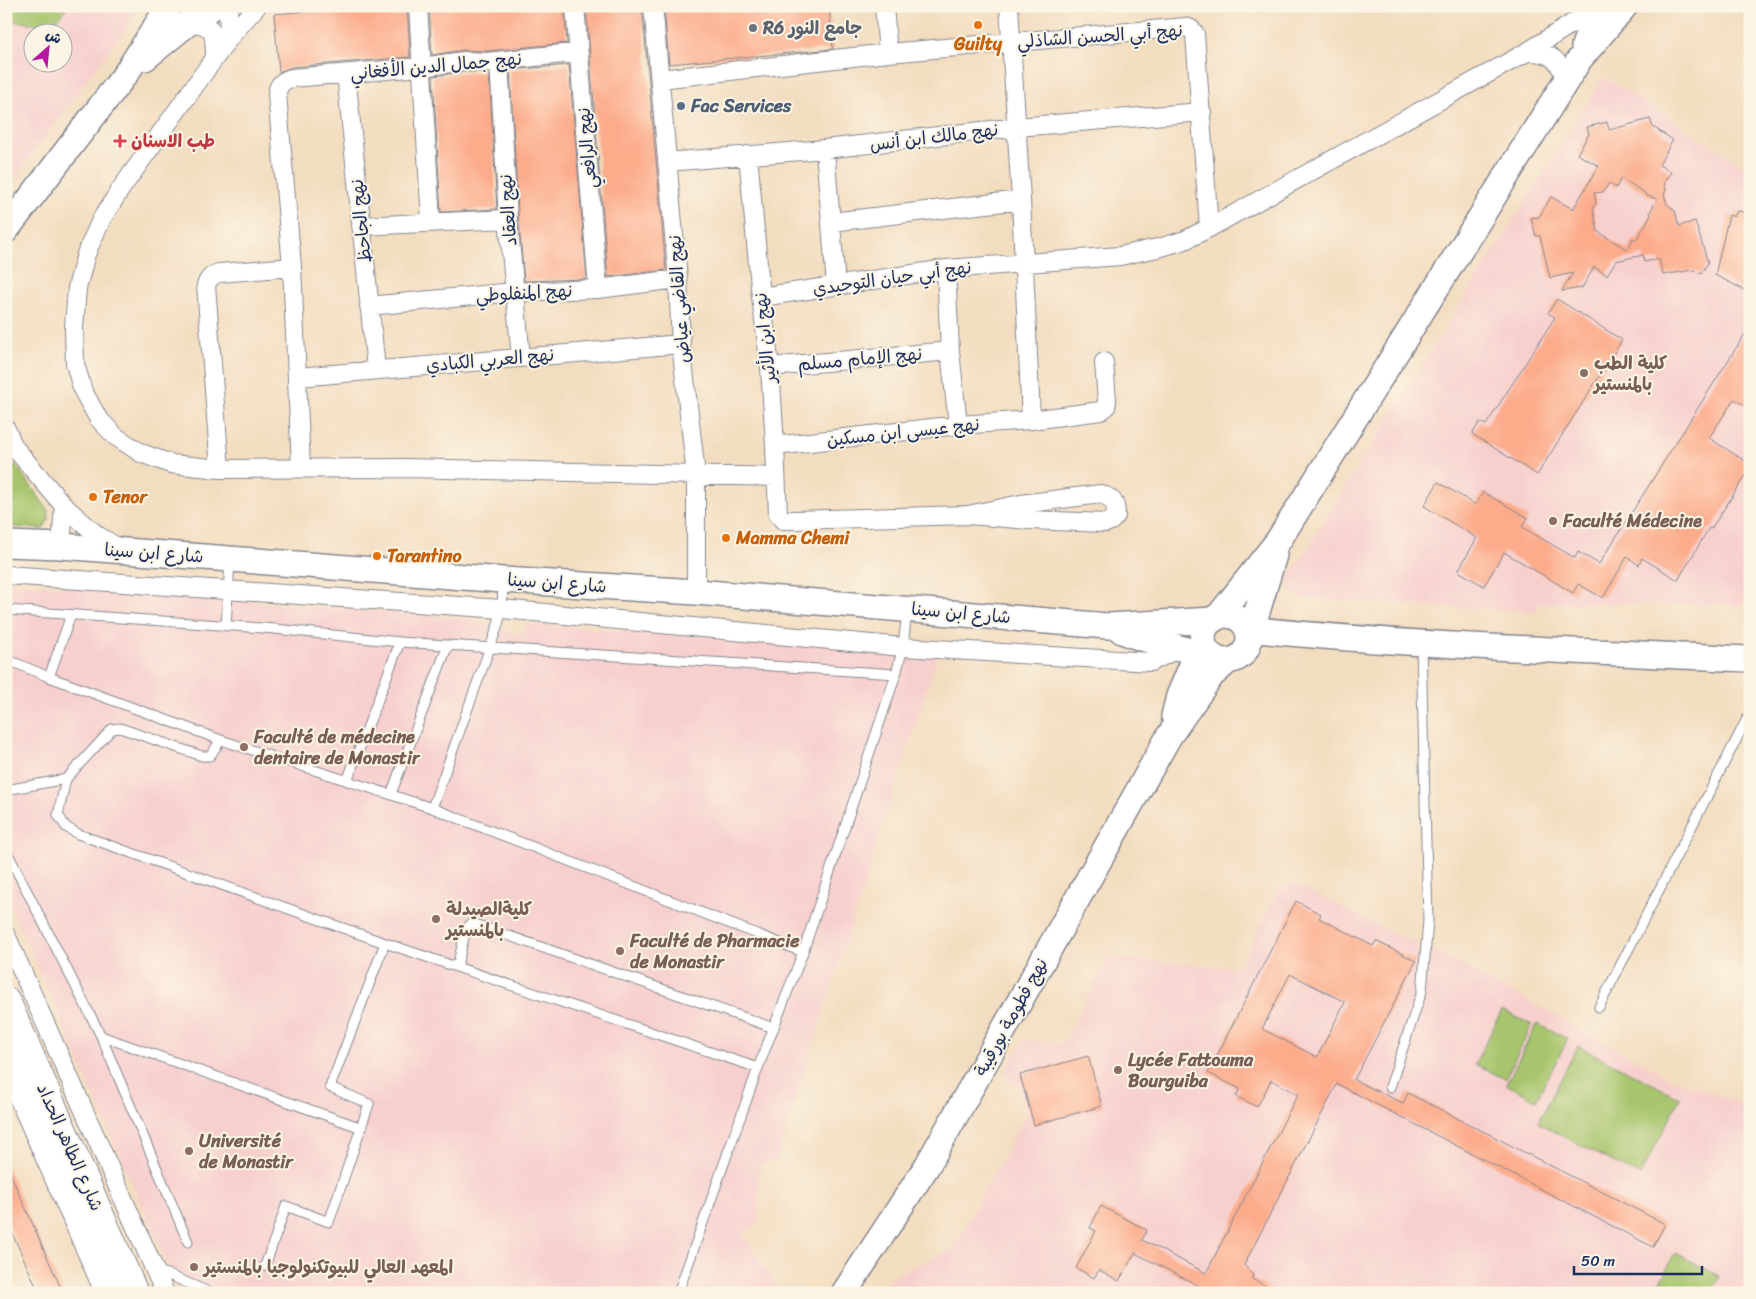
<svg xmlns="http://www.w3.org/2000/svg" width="1756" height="1299" font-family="Sriracha,'Playpen Sans Arabic',sans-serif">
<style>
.built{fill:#f7d0cd;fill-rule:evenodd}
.green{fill:#a7c56c;stroke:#617a65}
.building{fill:#fcac8b;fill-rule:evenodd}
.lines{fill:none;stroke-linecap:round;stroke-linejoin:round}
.service-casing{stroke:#87868f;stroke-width:11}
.minor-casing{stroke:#87868f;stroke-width:20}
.secondary-casing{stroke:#87868f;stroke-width:28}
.primary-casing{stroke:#87868f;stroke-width:30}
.service{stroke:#fff;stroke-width:9}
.minor{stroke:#fff;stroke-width:18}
.secondary{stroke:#fff;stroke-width:25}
.primary{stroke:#fff;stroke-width:28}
.food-dot{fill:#e8710a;stroke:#fcf5e5;stroke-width:2}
.worship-dot{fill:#6b7280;stroke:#fcf5e5;stroke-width:2}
.service-dot{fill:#5c6f8a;stroke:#fcf5e5;stroke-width:2}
.health-dot{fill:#e0444e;stroke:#fcf5e5;stroke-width:2}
.education-dot{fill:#8d6e63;stroke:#fcf5e5;stroke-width:2}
.labels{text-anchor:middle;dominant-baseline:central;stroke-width:4;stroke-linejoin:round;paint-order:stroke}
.worship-label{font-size:18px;font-weight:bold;fill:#5b616d;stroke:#fcf5e5;text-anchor:start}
.street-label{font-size:18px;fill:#1b2f5e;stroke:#fcf5e5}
.food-label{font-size:18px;font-weight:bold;fill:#c56008;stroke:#fcf5e5;text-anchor:start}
.service-label{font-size:18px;font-weight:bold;fill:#4e5e75;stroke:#fcf5e5;text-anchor:start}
.health-label{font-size:18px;font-weight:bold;fill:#be3a42;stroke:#fcf5e5;text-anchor:start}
.education-label{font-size:18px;font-weight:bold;fill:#785e54;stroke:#fcf5e5;text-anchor:start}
</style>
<rect width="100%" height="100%" fill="#fcf5e5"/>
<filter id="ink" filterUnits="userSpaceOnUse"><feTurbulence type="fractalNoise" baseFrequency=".02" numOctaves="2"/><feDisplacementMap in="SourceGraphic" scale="10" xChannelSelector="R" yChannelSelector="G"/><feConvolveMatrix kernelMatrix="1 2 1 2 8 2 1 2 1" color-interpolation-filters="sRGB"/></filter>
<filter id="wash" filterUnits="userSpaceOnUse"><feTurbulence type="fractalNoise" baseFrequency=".0096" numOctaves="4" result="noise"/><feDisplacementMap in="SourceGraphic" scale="20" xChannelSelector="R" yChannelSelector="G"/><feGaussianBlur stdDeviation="1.12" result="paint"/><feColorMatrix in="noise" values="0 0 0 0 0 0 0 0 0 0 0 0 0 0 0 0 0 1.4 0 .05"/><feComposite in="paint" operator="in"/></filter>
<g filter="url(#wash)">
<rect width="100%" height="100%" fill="#f3ddc0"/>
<path class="built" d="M6,6h136l-136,184zM32,32h30v30h-30z
M1604,77l146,93v417l-9,18 -203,-2 -1,9 -237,-14 -11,-10v-11z
M6,582l468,37 47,17 7,-12 411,27 -163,510 -18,4 1,58 -17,10 28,44 13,16h-603l-174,-398z
M1294,883l100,51 9,2 45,22 225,122 77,26v187h-869l11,-16 60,-27 75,-137 -9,-28 -15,-11 21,-34 39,4 46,-87 123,11 8,-3 39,-76z"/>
<path class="green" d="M6,6h62l-13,16 -14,2 -23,-2 -12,-6z
M15,464l33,46 1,9 -6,10 -37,-3v-41z
M1502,1010l30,15 -27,54 -30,-15z
M1537,1024l31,15 -32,61 -30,-16z
M1578,1046l102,52 -40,78 -102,-53z
M1675,1253l44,23 -8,17h-57z"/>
<g id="blocks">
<path class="building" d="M370,6h37l3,51 -119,10 -12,5 -5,-58z
M429,6h135l3,37 -80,8 -24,-1 -31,5z
M586,6h56l24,264 -58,7z
M664,6h165l4,43 -164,15z
M569,65l18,214 -63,2 -6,-69 -8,-142z
M465,72h24l8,137 -56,3 -8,-136z
M1650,119l3,8 20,13 -14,25 12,7 -7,10 2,8 -2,4 3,10 8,7 4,15 16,-5 13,42 -7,11 -8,-4 -30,5 -4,-16 -15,3 -1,-7 -27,6 -9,14 -13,-8 -12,21 -20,3 11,-18 -23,5 -10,-42h-4l-5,-18 8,-1 12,-20 22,12 26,-43 -22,-12 12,-20 -2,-7 20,-5 2,8zM1621,178l24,15v2l12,4 -7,13 1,3 -15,25 -3,-2 -5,12 -30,-18 -5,-23 3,-6 -2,-10 9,-1 6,-9 7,5z
M1737,211l13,2v80l-35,-18 14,-60 5,2z
M1557,299l65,41 -85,135 -65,-41 8,-12 6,3 69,-108 -7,-4z
M1750,326v82l-16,-9 -25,39 41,26v5l-39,60 -2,-1 -31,52 -36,-22 -3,7 -12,-8 -24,41 -25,-14 -5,9 -69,-41 -20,34 -26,-15 19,-33 -53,-32 14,-24 38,23 7,-13 45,26 -6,9 53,31 3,-6 21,12z
M1296,901l25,13 -2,4 54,28 3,-5 40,20 -62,119 49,23 5,-10 257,131 -12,23 -316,-163 -93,181 9,10 -1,4 27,14h-83l3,-7 -64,-33 -16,28 -20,-11 -5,8 -18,-10 20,-37 -6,-3 11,-22 46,24 -5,10 64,33 92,-179 -27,-14 -14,27 -21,-11 4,-7 -32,-16zM1290,974l55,28 -28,55 -55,-28z
M1088,1056l14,50 -68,19 -14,-50z
M6,1164l57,129h-24l-33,-74z"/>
</g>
</g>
<g filter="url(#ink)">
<use href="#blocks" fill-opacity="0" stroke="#87868f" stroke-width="1"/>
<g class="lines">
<g class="service-casing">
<path id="service" d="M6,610l269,19 125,13
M226,626l4,-65
M6,659l43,18 172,63 211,68 371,144
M49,677l22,-62
M221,740l-11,16h-8l-82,-28 -8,1 -46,50 -8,36 8,12 12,7 307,109 373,125
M347,781l53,-139 496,32
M6,790l60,-11
M391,794l57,-149
M432,808l65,-180 5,-19 1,-26
M6,850l95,186 87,206
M457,967l9,-38 6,-6 302,105
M1599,1007l151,-294
M101,1036l261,92
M1390,1087l32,-96 6,-70 -7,-277
M265,1266l21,-60 43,16 40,-118 -39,-17 55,-144
M157,1270l54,23
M678,1293l80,-225 45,-116 93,-278 7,-27 4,-36"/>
</g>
<g class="minor-casing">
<path id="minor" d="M228,6l1,32
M257,6l-28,32 -109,152 -19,30 -15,34 -9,34 -3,40 1,36 8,27 15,27 17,18 26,17 30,11 49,5 187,-1 369,9
M418,6l13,216
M575,6l23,283
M653,6l25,273 3,65 15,131v117
M884,6l4,47
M1009,6l12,194 10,220
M188,23c26,0 27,10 27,34
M1527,52c23,-1 35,8 38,31
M499,61l9,158 13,139
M346,74l30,295
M660,79l228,-26 298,-26 5,2 4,5 14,194
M825,149l11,137
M748,155l13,142 9,70 5,79 3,68 5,6h11l174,-5 53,-11 80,-10c13,5 15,9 15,22l-5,5 -5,2 -77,-3 -61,-5
M667,162l158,-13 192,-22 185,-15
M831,222l190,-22
M361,226l147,-7
M946,269l4,82 8,74
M761,297l185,-28 174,-13 42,-9 23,-7 24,-12 318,-176 60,-38 7,-8
M369,306l145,-14 84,-3 80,-10
M770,367l180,-16
M298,377l383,-33
M6,429l8,18 50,59 33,29 22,13
M775,446l183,-21 73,-5 70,-9 5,-4 1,-6 -3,-39
M301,468l-9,-201 -15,-173c1,-9 6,-14 15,-16l130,-11 42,-6 23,1 76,-8h16
M220,469l-14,-184c3,-7 6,-10 13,-12l73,-6
M61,546l3,-40
M6,575l496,34 401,38 231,14 17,1 29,-14
M6,935l159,358"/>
</g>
<g class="secondary-casing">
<path id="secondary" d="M1584,46l14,-40
M145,58l43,-35 26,-17
M6,230l121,-158 42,-66
M6,544l55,2 442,34 193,12 412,34 105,-6
M1203 638a23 23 0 1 1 46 0a23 23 0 1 1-46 0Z
M1218,617l60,-76 301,-481 46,-54
M1246,627l11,-15 17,-57
M1247,629c167,17 335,22 503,30
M1122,631l19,7 73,19
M1174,716l5,-20 24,-57
M844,1293l83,-127 242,-430 42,-60 17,-15"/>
</g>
<g class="primary-casing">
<path id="primary" d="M6,1001l128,292
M6,1058l104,235"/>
</g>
<use href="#service" class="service"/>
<use href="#minor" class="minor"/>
<use href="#secondary" class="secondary"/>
<use href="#primary" class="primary"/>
</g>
</g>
<g class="food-dot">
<circle cx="978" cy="25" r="5"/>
<circle cx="93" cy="497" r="5"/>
<circle cx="726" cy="538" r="5"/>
<circle cx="377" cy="556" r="5"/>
</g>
<circle class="worship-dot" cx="753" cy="28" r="5"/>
<circle class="service-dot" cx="681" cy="106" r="5"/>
<path class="health-dot" d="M117.5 133.5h5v5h5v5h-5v5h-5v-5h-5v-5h5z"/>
<g class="education-dot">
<circle cx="1584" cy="373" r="5"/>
<circle cx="1553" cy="521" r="5"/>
<circle cx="244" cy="747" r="5"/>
<circle cx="436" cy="919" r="5"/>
<circle cx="620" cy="951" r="5"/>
<circle cx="1118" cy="1070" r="5"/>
<circle cx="189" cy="1151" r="5"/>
<circle cx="194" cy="1267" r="5"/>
</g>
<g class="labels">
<g class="worship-label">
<text x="763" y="28">R6 جامع النور</text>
</g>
<g class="street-label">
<text transform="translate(1100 36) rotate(-4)">نهج أبي الحسن الشاذلي</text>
<text transform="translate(436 66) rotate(-5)">نهج جمال الدين الأفغاني</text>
<text transform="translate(934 137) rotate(-7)">نهج مالك ابن أنس</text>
<text transform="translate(587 148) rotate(-95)">نهج الرافعي</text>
<text transform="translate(508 210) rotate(-94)">نهج العقاد</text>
<text transform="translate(361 221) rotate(-96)">نهج الجاحظ</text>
<text transform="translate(892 278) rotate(-8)">نهج أبي حيان التوحيدي</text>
<text transform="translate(524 293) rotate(-3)">نهج المنفلوطي</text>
<text transform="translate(679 299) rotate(-94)">نهج القاضي عياض</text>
<text transform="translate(765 338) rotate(-96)">نهج ابن الأثير</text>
<text transform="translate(860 359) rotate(-5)">نهج الإمام مسلم</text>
<text transform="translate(490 360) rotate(-5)">نهج العربي الكبادي</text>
<text transform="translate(903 432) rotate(-6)">نهج عيسى ابن مسكين</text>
<text transform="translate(154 553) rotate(4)">شارع ابن سينا</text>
<text transform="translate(557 583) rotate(4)">شارع ابن سينا</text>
<text transform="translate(961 613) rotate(5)">شارع ابن سينا</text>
<text transform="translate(1011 1017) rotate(-61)">نهج فطومة بورقيبة</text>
<text transform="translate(70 1147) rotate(66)">شارع الطاهر الحداد</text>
</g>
<g class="food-label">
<text x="978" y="44" text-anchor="middle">Guilty</text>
<text x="103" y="497">Tenor</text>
<text x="736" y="538">Mamma Chemi</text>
<text x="387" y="556">Tarantino</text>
</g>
<g class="service-label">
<text x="691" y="106">Fac Services</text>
</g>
<g class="health-label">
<text x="131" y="141">طب الاسنان</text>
</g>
<g class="education-label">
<text x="1594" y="363">كلية الطب<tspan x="1594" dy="21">بالمنستير</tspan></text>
<text x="1563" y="521">Faculté Médecine</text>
<text x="254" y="737">Faculté de médecine<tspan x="254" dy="21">dentaire de Monastir</tspan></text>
<text x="446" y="909">كليةالصيدلة<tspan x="446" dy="21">بالمنستير</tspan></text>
<text x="630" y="941">Faculté de Pharmacie<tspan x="630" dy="21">de Monastir</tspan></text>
<text x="1128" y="1060">Lycée Fattouma<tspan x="1128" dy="21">Bourguiba</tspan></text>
<text x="199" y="1141">Université<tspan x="199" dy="21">de Monastir</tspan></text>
<text x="204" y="1267">المعهد العالي للبيوتكنولوجيا بالمنستير</text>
</g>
</g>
<rect width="1756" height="1299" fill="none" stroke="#fcf5e5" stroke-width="25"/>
<g transform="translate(48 48) rotate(27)"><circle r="24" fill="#fcf5e5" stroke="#a2a6af"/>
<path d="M0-4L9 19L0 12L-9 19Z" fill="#b5179e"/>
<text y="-8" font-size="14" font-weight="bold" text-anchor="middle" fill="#1b2f5e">ش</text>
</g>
<path d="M1574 1266v8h128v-8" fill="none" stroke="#1b2f5e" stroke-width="2.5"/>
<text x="1581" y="1266" font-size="15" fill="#1b2f5e" stroke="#fcf5e5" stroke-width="4" paint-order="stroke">50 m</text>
</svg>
